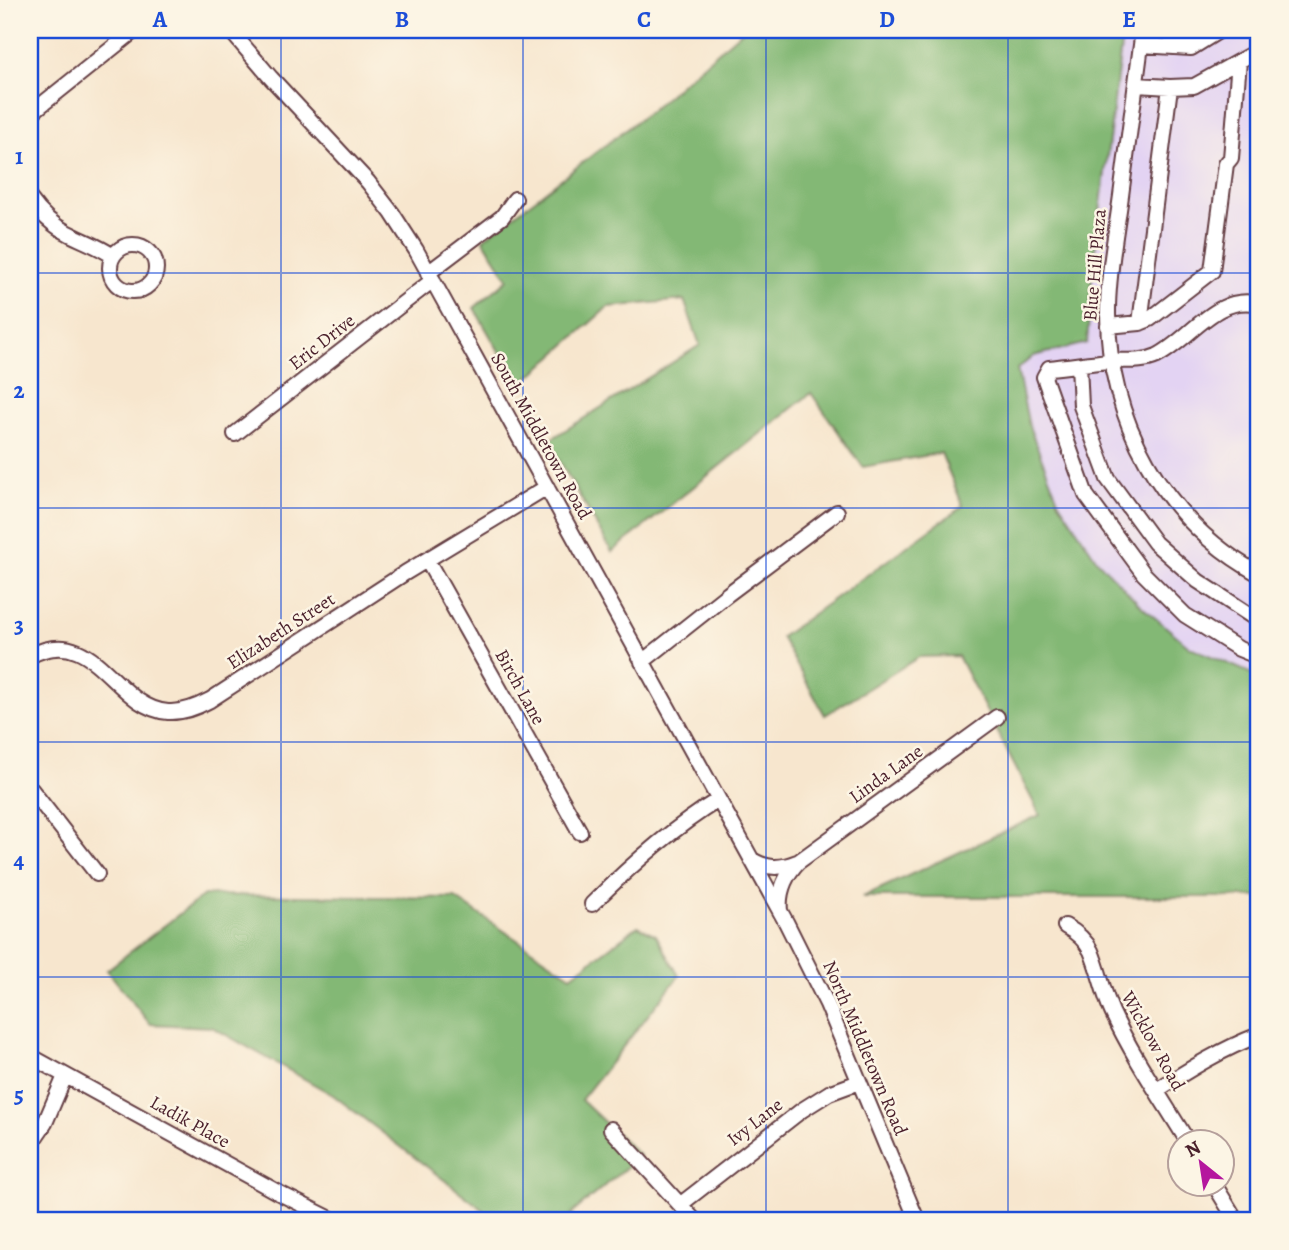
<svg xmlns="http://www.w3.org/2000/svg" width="1289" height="1250" font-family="Alegreya,serif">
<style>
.built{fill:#e3d3f3}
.forest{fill:#83b874;stroke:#666c50;stroke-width:2}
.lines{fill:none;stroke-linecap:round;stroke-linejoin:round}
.minor-casing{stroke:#643d43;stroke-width:18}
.minor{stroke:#fff;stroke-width:14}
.grid{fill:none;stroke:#1d4ed8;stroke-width:2;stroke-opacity:0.55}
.labels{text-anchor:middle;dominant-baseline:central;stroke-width:5;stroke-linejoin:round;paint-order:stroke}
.street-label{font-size:19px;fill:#4a1f2b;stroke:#fcf5e5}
.neatline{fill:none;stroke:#1d4ed8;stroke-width:2.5}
.grid-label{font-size:23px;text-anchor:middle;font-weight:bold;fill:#1d4ed8}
</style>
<rect width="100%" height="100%" fill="#fcf5e5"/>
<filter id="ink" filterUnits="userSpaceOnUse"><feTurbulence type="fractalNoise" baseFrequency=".0143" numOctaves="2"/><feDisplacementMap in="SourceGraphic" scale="14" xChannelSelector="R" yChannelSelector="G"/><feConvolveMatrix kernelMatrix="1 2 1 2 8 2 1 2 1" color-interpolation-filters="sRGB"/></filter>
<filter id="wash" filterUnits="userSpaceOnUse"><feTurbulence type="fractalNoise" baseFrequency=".00686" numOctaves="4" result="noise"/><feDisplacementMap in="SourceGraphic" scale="28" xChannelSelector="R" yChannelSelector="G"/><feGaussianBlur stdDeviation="1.57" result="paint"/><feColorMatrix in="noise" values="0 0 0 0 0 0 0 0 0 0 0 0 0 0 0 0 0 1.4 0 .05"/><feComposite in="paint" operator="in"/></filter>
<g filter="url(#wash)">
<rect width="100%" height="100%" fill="#f7e6ce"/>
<path class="built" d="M1117,30h142v659l-7,-3 -122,-78 -88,-122 -32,-126z"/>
<path class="forest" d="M743,30h380l-30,237 -6,76 -53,13 -17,13 12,57 30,76 38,58 43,45 50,42 69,30v220h-397l178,-82 -82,-159 -39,1 -94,58 -44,-78 182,-131 -22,-53 -78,14 -52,-74 -199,159 -64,-111 152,-96 -16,-45 -76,7 -89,79 -45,-78 34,-29 -25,-40 168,-129z
M204,895l251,3 116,78 67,-50 18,9 23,41 -98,124 59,56 -69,58 4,6h-86l1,-5 -157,-120 -121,-68 -62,-3 -43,-54z"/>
</g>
<g filter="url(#ink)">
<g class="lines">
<g class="minor-casing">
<path id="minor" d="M230,30l41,48 97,104 24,31 24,37 370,672 41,82 90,216
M1143,30c-7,53 -14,105 -21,158 -5,41 -14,82 -14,122 -1,109 55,211 151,264
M1141,45l50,3 29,-18
M1175,47l2,-17
M1136,85l34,2 24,-1 65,-36
M30,114l105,-84
M30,199c10,14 22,26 38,34 15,8 31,13 45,23
M110 268a23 23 0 1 1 46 0a23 23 0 1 1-46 0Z
M428,273l74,-56 13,-18
M1259,304c-43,-11 -68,35 -102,52 -15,7 -33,4 -48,5 -20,2 -40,5 -60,7l-5,9 42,118 58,79 41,41 54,34 20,8
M1140,323l10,-4 62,-48 14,-107 5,-6 8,-97
M1108,326l32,-3 30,-236
M1079,365l2,41 27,73 47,64 43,38 55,36 6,2
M235,434l198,-154
M427,560l153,272
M30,656c65,-35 84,52 138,56 15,1 29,-5 42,-12l195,-127 142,-86
M642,662l86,-68 109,-82
M30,788l67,86
M751,859c15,10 29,10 46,3
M592,904c39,-39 79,-75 126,-104
M780,911c-2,-19 5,-35 18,-49l199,-145
M1065,926c11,6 20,13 26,25 8,19 12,41 21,61 21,45 50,87 76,130
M30,1056l249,137 54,27
M1157,1090c33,-21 65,-41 102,-55
M611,1129l83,91
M30,1145l15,-22 20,-47
M1214,1184l22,36
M681,1204l121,-94 27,-17 30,-11"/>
</g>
<use href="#minor" class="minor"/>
</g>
</g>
<path class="grid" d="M281,30v1190M523,30v1190M766,30v1190M1008,30v1190M30,273h1229M30,508h1229M30,742h1229M30,977h1229"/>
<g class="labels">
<g class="street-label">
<text transform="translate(1095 265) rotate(-85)">Blue Hill Plaza</text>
<text transform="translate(322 342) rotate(-38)">Eric Drive</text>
<text transform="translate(541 436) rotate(61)">South Middletown Road</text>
<text transform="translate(281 631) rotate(-33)">Elizabeth Street</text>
<text transform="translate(520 687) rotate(61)">Birch Lane</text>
<text transform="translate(886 774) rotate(-36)">Linda Lane</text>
<text transform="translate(1153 1041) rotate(61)">Wicklow Road</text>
<text transform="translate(865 1048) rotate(67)">North Middletown Road</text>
<text transform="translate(190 1122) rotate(29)">Ladik Place</text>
<text transform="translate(755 1122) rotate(-38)">Ivy Lane</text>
</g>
</g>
<rect width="1289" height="1250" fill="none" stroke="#fcf5e5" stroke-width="77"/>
<g transform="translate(1201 1163) rotate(330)"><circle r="33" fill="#fcf5e5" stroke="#b59f9b" stroke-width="2"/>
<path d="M0-5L12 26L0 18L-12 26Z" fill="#b5179e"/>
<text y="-10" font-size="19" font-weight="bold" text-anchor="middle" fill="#4a1f2b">N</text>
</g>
<rect x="38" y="38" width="1212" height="1174" class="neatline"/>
<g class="grid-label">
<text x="160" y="27">A</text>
<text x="402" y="27">B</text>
<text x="644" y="27">C</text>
<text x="887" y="27">D</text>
<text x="1129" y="27">E</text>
<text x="19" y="164">1</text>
<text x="19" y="398">2</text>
<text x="19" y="633">3</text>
<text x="19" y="868">4</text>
<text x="19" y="1102">5</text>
</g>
</svg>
